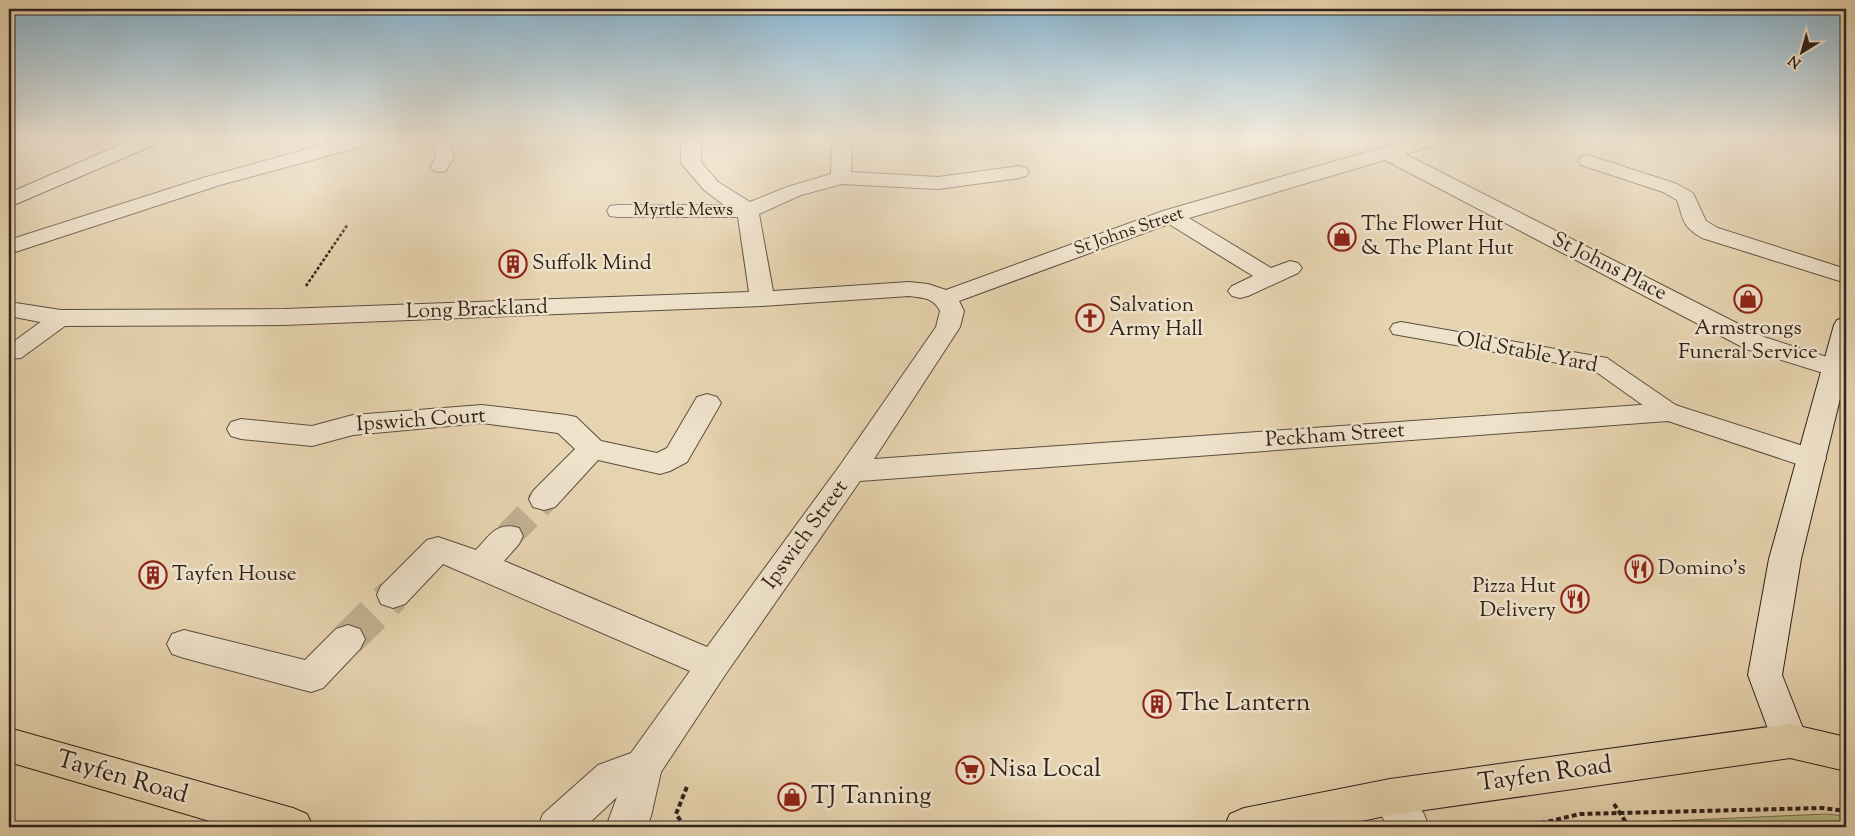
<svg xmlns="http://www.w3.org/2000/svg" width="1855" height="836" font-family="'Sorts Mill Goudy',serif">
<style>
.green{fill:#b9bb87;stroke:#746e51}
.lines{fill:none;stroke-linecap:round;stroke-linejoin:round}
.street-tunnel-far1{stroke:#c1b091;stroke-width:28;stroke-dasharray:28 14;stroke-linecap:butt}
.street-tunnel{stroke:#c1b091;stroke-width:35;stroke-dasharray:35 18;stroke-linecap:butt}
.lane-casing{stroke:#5c4e40;stroke-width:2}
.street-casing{stroke:#5c4e40;stroke-width:2}
.secondary-casing{stroke:#2e221b;stroke-width:2}
.primary-casing{stroke:#2e221b;stroke-width:2}
.path-far1{stroke:#2e221b;stroke-width:2.5;stroke-dasharray:3 2;stroke-linecap:butt}
.path{stroke:#2e221b;stroke-width:4;stroke-dasharray:5 3;stroke-linecap:butt}
.lane{fill:#efe2cb;fill-rule:evenodd}
.street{fill:#efe2cb;fill-rule:evenodd}
.secondary{fill:#efe2cb;fill-rule:evenodd}
.primary{fill:#e6d3af;fill-rule:evenodd}
.labels{text-anchor:middle;dominant-baseline:central;stroke-width:5;stroke-linejoin:round;paint-order:stroke}
.far-street-label{font-size:18px;fill:#2e221b;stroke:#efe2cb}
.poi-label{font-size:21px;fill:#2e221b;stroke:#efe2cb;text-anchor:start}
.street-label{font-size:21px;fill:#2e221b;stroke:#efe2cb}
.near-poi-label{font-size:25px;fill:#2e221b;stroke:#efe2cb;text-anchor:start}
.near-street-label{font-size:25px;fill:#2e221b;stroke:#efe2cb}
</style>
<rect width="100%" height="100%" fill="#e6d3af"/>
<filter id="stains"><feTurbulence type="fractalNoise" baseFrequency=".004" numOctaves="4"/><feColorMatrix values="0 0 0 0 .2 0 0 0 0 .09 0 0 0 0 .02 0 0 0 .5 -.17"/></filter>
<radialGradient id="worn" r=".72"><stop offset=".6" stop-color="#630" stop-opacity="0"/><stop offset="1" stop-color="#630" stop-opacity=".3"/></radialGradient>
<path class="green" d="M1826,814l20,2v11h-198l-3,-5z"/>
<g class="lines">
<path class="street-tunnel-far1" d="M508,536l36,-37"/>
<path class="street-tunnel" d="M348,639l45,-44"/>
<g class="lane-casing">
<path id="lane" d="M432,140h17l5,16 -8,15 -6,1 -6,-1 -3,-4 5,-11z
M61,311l8,2 3,5 -3,5 -48,35 -12,1v-14l44,-32z
M1401,322l206,36 70,48 4,6 -4,6 -8,2 -8,-2 -69,-49 -199,-35 -3,-5 3,-5z"/>
</g>
<g class="street-casing">
<path id="street" d="M340,140h33l-2,4 -151,41 -211,69v-14l197,-63z
M681,140h20v22l17,20 32,20 37,-15 44,-13 1,-34h20l-1,32 87,5 81,-11 7,2 3,4 -3,4 -7,2 -81,11 -96,-5 -41,11 -42,19 14,77 136,-9 19,2 18,6 217,-79 245,-71h32l-2,4 -33,10 359,183 82,26v17l-100,-31 -361,-189 -196,58 82,50 19,-7 8,2 4,5 -4,5 -50,23 -8,2 -8,-2 -4,-5 4,-5 21,-10 -84,-52 -210,77 5,10 -4,16 -86,132 795,-56 153,49 4,7 -4,7 -10,3 -144,-48 -808,60 -135,194 -64,97 -10,44 -4,11h-41l11,-30 -32,30h-47l5,-13 55,-49 33,-12 59,-82 -247,-107 -38,40 -12,4 -12,-4 -4,-9 4,-9 46,-46 11,-3 38,13c14,-15 21,-29 43,-22l4,8 -4,8 -15,17 203,86 134,-183 95,-137 4,-16c-7,-14 -17,-13 -31,-15l-147,10 -478,19 -223,1 -52,-10v-14l52,8 223,-1 465,-17 -11,-75h-120l-8,-1 -3,-5 3,-5 8,-1h106l-20,-15 -23,-27z
M1588,155l89,29 16,9 13,28 12,7 128,41v14l-144,-45c-20,-12 -18,-17 -25,-38l-14,-8 -82,-27 -3,-4 3,-4z
M707,394l10,3 4,6 -34,59 -17,9 -10,3 -62,-14 -43,47 -11,3 -11,-3 -4,-8 4,-8 42,-42 -17,-16 -76,-10 -129,12 -41,11 -71,-7 -10,-3 -4,-7 4,-7 10,-3 71,7 41,-11 129,-10 84,10 10,2 25,24 56,12 10,-5 30,-51z
M348,625l12,4 5,10 -5,10 -37,39 -12,4 -127,-34 -12,-4 -5,-10 5,-10 12,-4 121,30 31,-31z
M1390,779l14,5 20,30 5,13h-41l-17,-30 5,-13z"/>
</g>
<g class="secondary-casing">
<path id="secondary" d="M131,140h27l-2,4 -147,63v-14z
M1846,317v57l-45,185 -19,116 26,66 -5,12 -13,5 -13,-5 -29,-78 21,-116 65,-234 3,-5z"/>
</g>
<g class="primary-casing">
<path id="primary" d="M1790,724l56,13v34l-56,-13 -400,57 -57,12h-109l6,-13 14,-6 146,-29z
M9,728l284,80 14,6 6,13h-83l-221,-65z"/>
</g>
<path class="path-far1" d="M306,286l42,-62"/>
<path class="path" d="M1614,804l15,23
M685,827l-9,-13 12,-30
M1525,827l55,-13 242,-6 24,3"/>
<use href="#lane" class="lane"/>
<use href="#street" class="street"/>
<use href="#secondary" class="secondary"/>
<use href="#primary" class="primary"/>
</g>
<linearGradient id="sky" x2="0" y2="1"><stop stop-color="#87b5d2"/><stop offset="0.54" stop-color="#f4ebdb"/><stop offset="1" stop-color="#f4ebdb" stop-opacity="0"/></linearGradient>
<rect width="1855" height="257" fill="url(#sky)"/>
<defs>
<g id="shop-ring" transform="scale(1.4375)"><circle r="9.5" fill="#efe2cb" stroke="#8f2418" stroke-width="1.5"/><path d="M-5-2.5h2.3a2.7 3.5 0 0 1 5.4 0H5L5.5 6h-11ZM-1.5-2.5h3a1.5 2.3 0 0 0-3 0Z" fill="#8f2418"/></g>
<g id="building-ring" transform="scale(1.4375)"><circle r="9.5" fill="#efe2cb" stroke="#8f2418" stroke-width="1.5"/><path d="M-4-6H4V6H1V3H-1V6H-4ZM-2.5-4.3h1.7v1.8h-1.7ZM.8-4.3h1.7v1.8H.8ZM-2.5-1h1.7V.8h-1.7ZM.8-1h1.7V.8H.8Z" fill="#8f2418"/></g>
<g id="church-ring" transform="scale(1.4375)"><circle r="9.5" fill="#efe2cb" stroke="#8f2418" stroke-width="1.5"/><path d="M-1.2-6h2.4v3.5h3.3v2.4h-3.3V6h-2.4V-.1h-3.3v-2.4h3.3Z" fill="#8f2418"/></g>
<g id="restaurant-ring" transform="scale(1.4375)"><circle r="9.5" fill="#efe2cb" stroke="#8f2418" stroke-width="1.5"/><path d="M-5-6h1v4h1v-4h1v4h1v-4h1v5L-1.5 .5V6h-2V.5L-5-1ZM5-6V6H3V1.5H1.5Q1.5-4 5-6Z" fill="#8f2418"/></g>
<g id="supermarket-ring" transform="scale(1.4375)"><circle r="9.5" fill="#efe2cb" stroke="#8f2418" stroke-width="1.5"/><path d="M-6-5.5h2.5l.6 2H6L4.5 2H-2.5L-4.4-4H-6ZM-1.5 3.2a1.3 1.3 0 1 0 .1 0ZM3 3.2a1.3 1.3 0 1 0 .1 0Z" fill="#8f2418"/></g>
</defs>
<g fill-rule="evenodd">
<use href="#shop-ring" x="1342" y="237"/>
<use href="#building-ring" x="513" y="264"/>
<use href="#shop-ring" x="1748" y="299"/>
<use href="#church-ring" x="1090" y="318"/>
<use href="#restaurant-ring" x="1639" y="569"/>
<use href="#building-ring" x="153" y="575"/>
<use href="#restaurant-ring" x="1575" y="599"/>
<use href="#building-ring" x="1157" y="704"/>
<use href="#supermarket-ring" x="970" y="770"/>
<use href="#shop-ring" x="792" y="797"/>
</g>
<g class="labels">
<g class="far-street-label">
<text x="683" y="211">Myrtle Mews</text>
<text transform="translate(1129 232) rotate(-19)">St Johns Street</text>
</g>
<g class="poi-label">
<text x="1361" y="225">The Flower Hut<tspan x="1361" dy="24">&amp; The Plant Hut</tspan></text>
<text x="532" y="264">Suffolk Mind</text>
<text x="1109" y="306">Salvation<tspan x="1109" dy="24">Army Hall</tspan></text>
<text x="1748" y="329" text-anchor="middle">Armstrongs<tspan x="1748" dy="24">Funeral Service</tspan></text>
<text x="1658" y="569">Domino's</text>
<text x="172" y="575">Tayfen House</text>
<text x="1556" y="587" text-anchor="end">Pizza Hut<tspan x="1556" dy="24">Delivery</tspan></text>
</g>
<g class="street-label">
<text transform="translate(1609 267) rotate(27)">St Johns Place</text>
<text transform="translate(477 310) rotate(-2)">Long Brackland</text>
<text transform="translate(1527 353) rotate(11)">Old Stable Yard</text>
<text transform="translate(421 421) rotate(-4)">Ipswich Court</text>
<text transform="translate(1335 436) rotate(-4)">Peckham Street</text>
<text transform="translate(806 535) rotate(-54)">Ipswich Street</text>
</g>
<g class="near-poi-label">
<text x="1176" y="704">The Lantern</text>
<text x="989" y="770">Nisa Local</text>
<text x="811" y="797">TJ Tanning</text>
</g>
<g class="near-street-label">
<text transform="translate(1545 775) rotate(-8)">Tayfen Road</text>
<text transform="translate(122 778) rotate(16)">Tayfen Road</text>
</g>
</g>
<rect width="1855" height="836" fill="none" stroke="#e6d3af" stroke-width="30"/>
<rect x="10" y="10" width="1835" height="816" fill="none" stroke="#2e221b" stroke-width="2.5"/>
<rect x="15" y="15" width="1825" height="806" fill="none" stroke="#2e221b"/>
<g transform="translate(1802 52) rotate(217)" stroke="#efe2cb" stroke-width="4" paint-order="stroke">
<path d="M0-4L9 19L0 12L-9 19Z" fill="#2e221b"/>
<text y="-8" font-size="14" font-weight="bold" text-anchor="middle" fill="#2e221b">N</text>
</g>
<rect width="100%" height="100%" filter="url(#stains)"/>
<rect width="100%" height="100%" fill="url(#worn)"/>
</svg>
